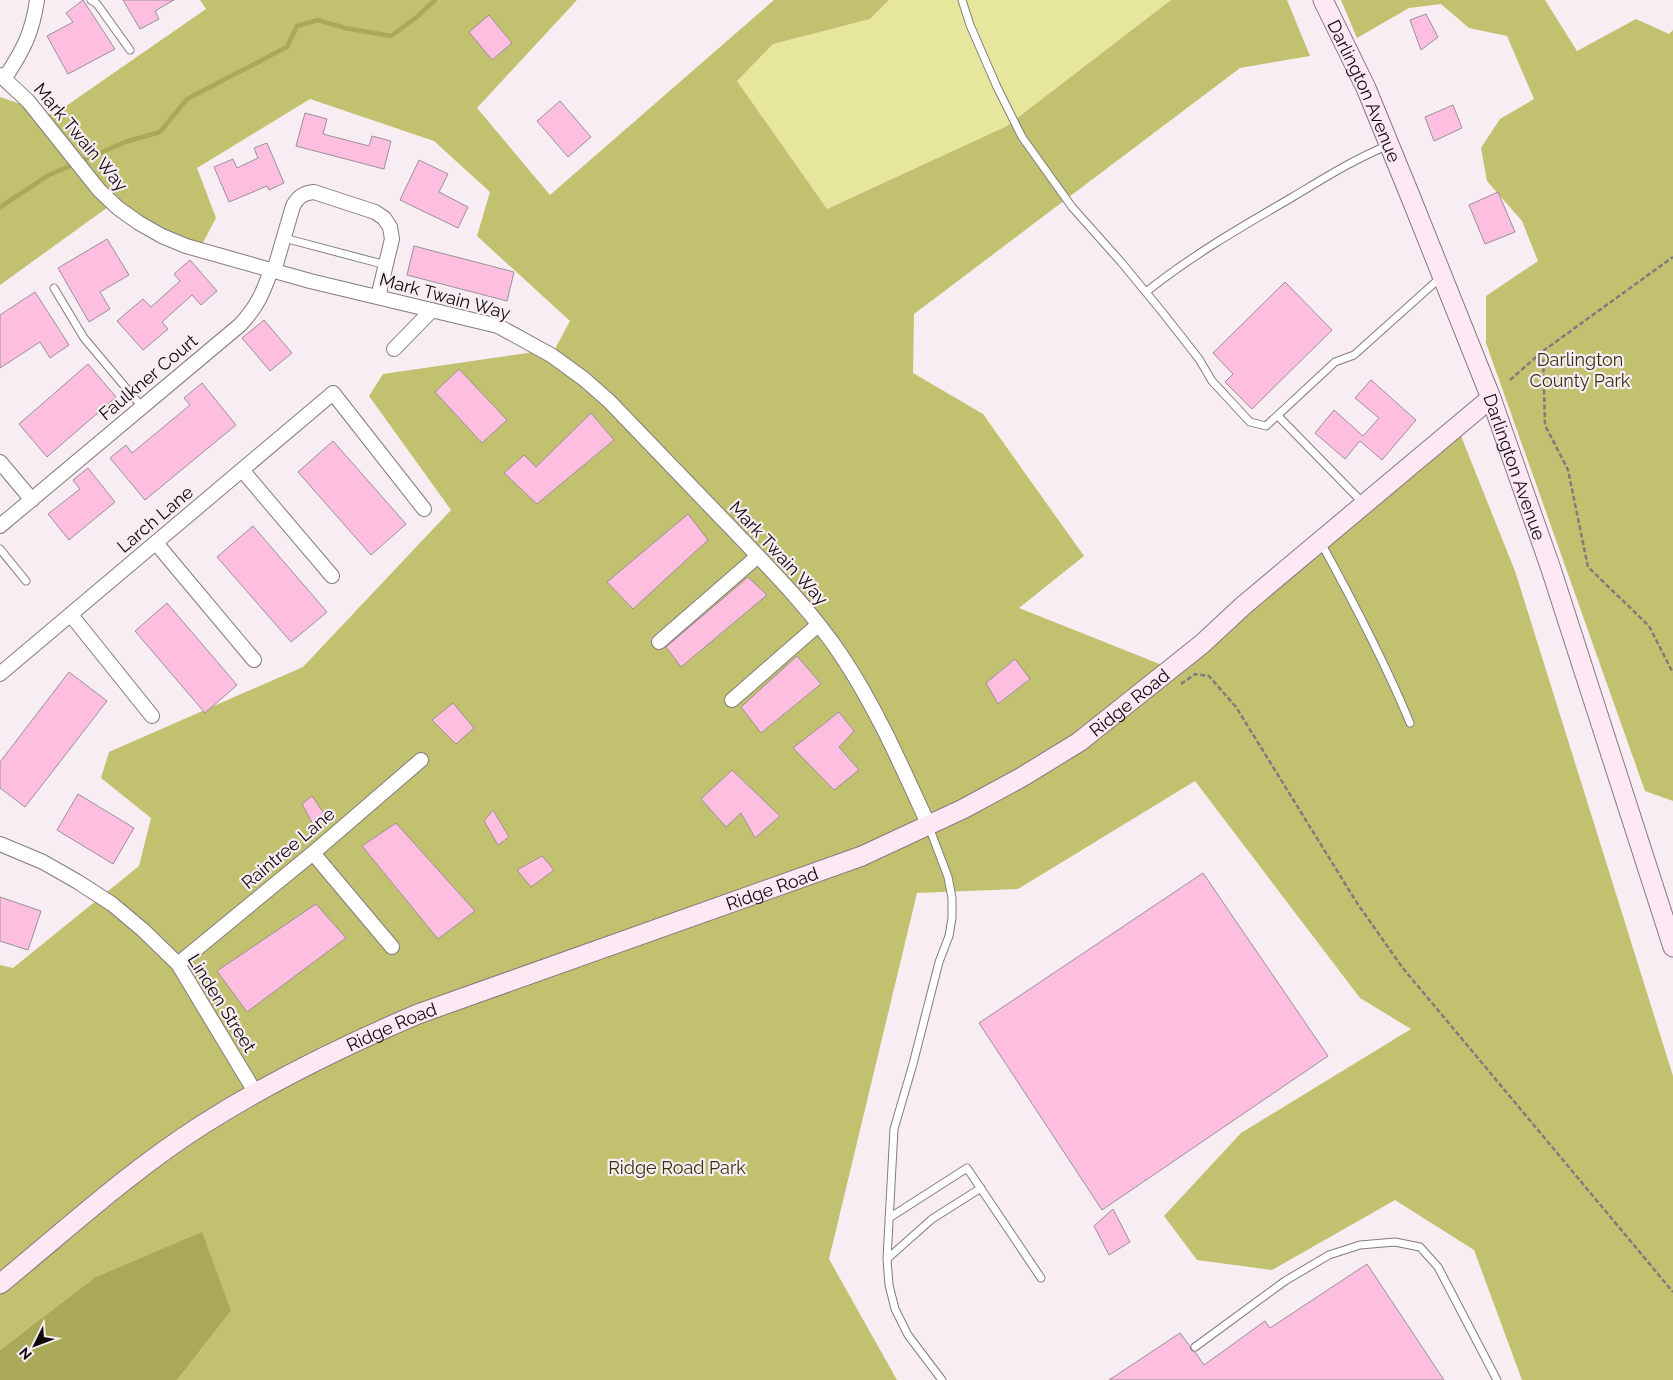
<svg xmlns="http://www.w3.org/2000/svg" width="1673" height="1380" font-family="Raleway,sans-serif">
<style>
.green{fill:#e6e69c}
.forest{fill:#c2c16f}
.water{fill:#aaa957}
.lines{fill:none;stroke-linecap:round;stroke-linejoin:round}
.stream{stroke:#aaa957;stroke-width:4.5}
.building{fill:#fdbee0;stroke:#9a9195}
.lane-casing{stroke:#847b7f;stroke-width:9}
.street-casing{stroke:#847b7f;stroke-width:16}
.secondary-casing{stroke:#847b7f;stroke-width:21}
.path{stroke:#827b7e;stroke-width:2.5;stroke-dasharray:5 2.5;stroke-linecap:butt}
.lane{stroke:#fff;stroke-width:7}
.street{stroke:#fff;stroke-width:14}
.secondary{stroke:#fee8f4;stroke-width:19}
.labels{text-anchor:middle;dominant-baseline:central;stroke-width:4.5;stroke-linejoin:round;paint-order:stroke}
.street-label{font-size:18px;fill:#0f0b0d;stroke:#f7edf2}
.park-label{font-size:18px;fill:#353410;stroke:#f7edf2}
</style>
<rect width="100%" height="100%" fill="#f7edf2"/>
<path class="green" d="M889,0h282l-164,126 -180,83 -90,-128 36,-37 97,-25z"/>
<path class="forest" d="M200,0h377l-100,108 73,87 224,-195h115l-19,19 -97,25 -36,37 90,128 180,-83 164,-126h116l23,56 -70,12 -326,246 -1,59 70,41 101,142 -65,52 148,59 292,-236 56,140 158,505v304h-151l-48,-130 -79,-50 -123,70 -75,-10 -33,-44 77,-83 170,-104 -51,-31 -165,-217 -177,108 -101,4 -88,366 68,121h-720l54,-69 -137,-33 -94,72v-385l13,3 126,-102 12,-48 -50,-40 8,-26 194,-85 148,-157 -82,-114 14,-22 172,-25 15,-28 -93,-85 13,-44 -56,-51 -124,-42 -113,69 19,50 -18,34 -90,-45 -108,78v-188l53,18 153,-106z
M1341,0h204l32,51 59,-32 33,15 4,-4v771l-28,-10 -159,-448v-47l52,-35 -16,-40 -35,-40 -6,-33 19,-29 34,-20 -27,-63 -38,-8 -28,-24 -32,4 -52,30z"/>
<path class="water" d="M202,1232l29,79 -54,69h-177v-30l94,-72z"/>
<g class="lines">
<path class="stream" d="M0,207l49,-32 76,-33 35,-10 27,-33 100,-52 10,-21 21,-6 27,8 46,8 26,-19 18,-17"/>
</g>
<path class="building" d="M83,0l32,49 -47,25 -21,-38 26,-14 -7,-9z
M123,0h51l-19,11 4,8 -19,10z
M1426,14l12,23 -17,13 -11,-30z
M489,15l23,28 -20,17 -23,-28z
M560,101l31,36 -23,20 -31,-36z
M1453,105l9,23 -28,13 -9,-24z
M305,113l22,6 -4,15 46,12 3,-10 19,5 -7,28 -88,-23z
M267,143l17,40 -15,7 -2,-4 -38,16 -15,-35 19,-8 4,9 21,-10 -4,-10z
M419,160l29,14 -9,18 29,15 -10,21 -58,-28z
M1498,192l17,40 -30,12 -16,-39z
M107,239l22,36 -29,17 10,17 -21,13 -31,-54z
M414,246l100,26 -7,29 -100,-26z
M190,260l27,31 -16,14 -9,-10 -30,27 6,7 -25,21 -26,-29 26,-22 8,8 29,-26 -6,-7z
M1285,282l47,48 -80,79 -27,-27 8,-8 -20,-21z
M35,292l34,53 -19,13 -10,-16 -40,26v-53z
M264,320l28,33 -22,18 -28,-33z
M88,364l28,33 -69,60 -28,-33z
M459,369l48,51 -25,23 -47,-51z
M1371,380l45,40 -34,40 -22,-19 -15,18 -30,-26 19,-23 29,26 16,-18 -24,-20z
M202,383l34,42 -91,75 -35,-42 16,-13 6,8 58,-48 -6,-7z
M591,413l23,27 -77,64 -33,-31 20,-18 12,12z
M333,441l73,83 -35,31 -73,-83z
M88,468l27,34 -46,38 -21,-26 32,-25 -7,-9z
M688,514l20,26 -75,69 -26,-27z
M253,526l74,86 -36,30 -74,-85z
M748,577l19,18 -86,72 -15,-20z
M167,603l70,82 -32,28 -70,-82z
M797,656l24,28 -60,49 -20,-26z
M1015,659l15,20 -32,25 -12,-21z
M69,672l38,29 -82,106 -25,-19v-26z
M453,703l21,25 -18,16 -24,-24z
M839,712l15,19 -15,16 20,23 -25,20 -41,-42z
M732,770l48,46 -25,22 -14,-25 -15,14 -25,-28z
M78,794l56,34 -21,36 -56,-34z
M312,796l13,19 -11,11 -12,-22z
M493,810l16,27 -11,8 -14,-24z
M396,823l79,88 -37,28 -76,-93z
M542,856l12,14 -23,17 -14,-17z
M1203,873l125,183 -226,154 -123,-187z
M0,897l41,14 -13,39 -28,-9z
M316,904l30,34 -99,74 -30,-41z
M1113,1209l17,33 -21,13 -15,-29z
M1367,1264l77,116h-335l71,-47 10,13 1,4 4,2 9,13 61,-44 5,7z"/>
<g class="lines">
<g class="lane-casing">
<path id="lane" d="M91,0l6,4 33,46
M962,0l8,25 27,62 25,50 50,70 49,55 42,51 36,46 13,22 38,41 16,4 69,-64 19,-7 86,-77
M284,238l102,27
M54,288l30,50 58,69
M1146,292c45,-36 95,-65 145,-94 32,-19 63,-39 98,-53
M1278,416l86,88
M1320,541c33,60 64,119 90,182
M0,549l26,32
M929,827l19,50 4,21v20l-3,18 -10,26 -26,102 -19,65 -7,130 2,26 6,24 13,26 34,45
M889,1218l78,-50 74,110
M887,1259l45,-40 49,-31
M1195,1347l90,-66 44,-26 31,-10 35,-3 25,5 18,20 59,113"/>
</g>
<g class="street-casing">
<path id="street" d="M0,75l28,26 71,89 19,18 21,15 23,13 24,10 124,35 188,45 53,29 33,24 25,22c42,44 84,87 126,131 37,39 76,78 106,123 36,54 61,112 88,171
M5,78c18,-28 27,-44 32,-78
M274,271l19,-65c5,-9 10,-13 21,-14l61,20 9,6 6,9 2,12 -14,58
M394,349l38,-39
M0,462l32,38
M242,470l90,106
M0,526l240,-201c17,-18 23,-32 31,-55
M156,543l98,117
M71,615l81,101
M659,642l99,-86
M0,674l333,-281 91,116
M732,700l86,-75
M0,844l43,18 35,20 34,22 31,26 35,34 77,128
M313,853l79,94
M178,964l135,-111 108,-93"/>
</g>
<g class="secondary-casing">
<g id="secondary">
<path id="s1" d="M1323,0l43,88 45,110 80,200 60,171 122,378"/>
<path id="s2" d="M0,1284c66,-54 130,-113 202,-159 69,-44 141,-79 216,-111l444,-158 101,-47 59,-32 57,-35 123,-98 42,-39 247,-207"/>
</g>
</g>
<path class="path" d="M1543,351l130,-94
M1510,380l33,-29 2,74 23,45 20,97 61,59 24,47
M1181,684l14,-10 14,2 27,31 121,196 45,64 271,325"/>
<use href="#lane" class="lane"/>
<use href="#street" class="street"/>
<use href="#secondary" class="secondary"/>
</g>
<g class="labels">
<g class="street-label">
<text stroke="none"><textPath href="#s1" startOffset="100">Darlington Avenue</textPath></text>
<text transform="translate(81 137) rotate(50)">Mark Twain Way</text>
<text transform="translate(445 296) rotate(15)">Mark Twain Way</text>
<text transform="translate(148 377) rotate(-40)">Faulkner Court</text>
<text stroke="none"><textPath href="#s1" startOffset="505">Darlington Avenue</textPath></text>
<text transform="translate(155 519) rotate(-40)">Larch Lane</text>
<text transform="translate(779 553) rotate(47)">Mark Twain Way</text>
<text stroke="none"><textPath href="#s2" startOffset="1281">Ridge Road</textPath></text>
<text transform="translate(288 848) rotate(-40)">Raintree Lane</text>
<text stroke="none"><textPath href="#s2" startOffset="876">Ridge Road</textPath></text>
<text transform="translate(222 1003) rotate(58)">Linden Street</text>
<text stroke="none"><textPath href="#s2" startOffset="471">Ridge Road</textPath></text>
</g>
<g class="park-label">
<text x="1580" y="359">Darlington<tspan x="1580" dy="21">County Park</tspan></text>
<text x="677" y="1167">Ridge Road Park</text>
</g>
</g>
<g transform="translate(35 1345) rotate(228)" stroke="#f7edf2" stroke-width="4" paint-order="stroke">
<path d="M0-4L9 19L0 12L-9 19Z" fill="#0f0b0d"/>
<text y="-8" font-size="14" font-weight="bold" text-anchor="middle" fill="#0f0b0d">N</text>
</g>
</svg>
